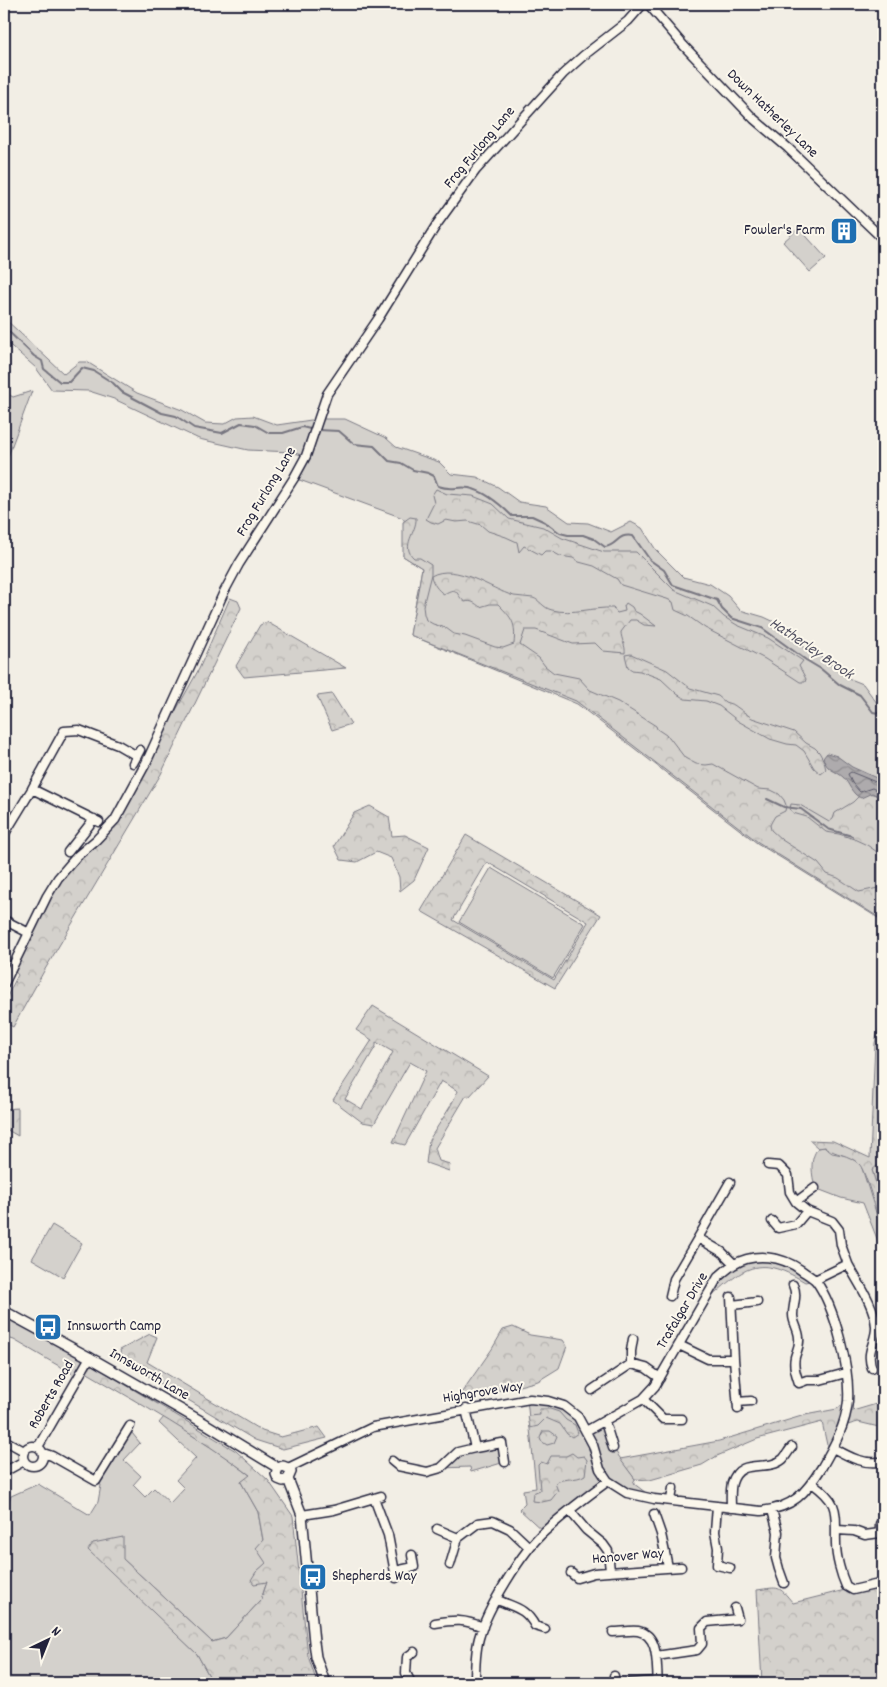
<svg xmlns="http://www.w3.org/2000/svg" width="887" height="1687" font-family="Dekko,sans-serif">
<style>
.grass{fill:#d4d1cc;stroke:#7b7a84}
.forest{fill:url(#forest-crowns);stroke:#7b7a84;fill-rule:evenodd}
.water{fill:url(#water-waves);stroke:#76747f}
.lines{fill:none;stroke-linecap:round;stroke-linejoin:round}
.shore{stroke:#5a5969;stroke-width:1}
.stream{stroke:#76747f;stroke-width:2}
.minor-casing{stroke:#22223b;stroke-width:11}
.tertiary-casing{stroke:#22223b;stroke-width:12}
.minor{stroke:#fbf7ec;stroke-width:8}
.tertiary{stroke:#fbf7ec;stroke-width:9}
.labels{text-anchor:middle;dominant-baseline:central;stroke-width:4;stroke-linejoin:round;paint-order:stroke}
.street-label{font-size:15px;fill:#22223b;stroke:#fbf7ec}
.poi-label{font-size:15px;fill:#22223b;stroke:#fbf7ec;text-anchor:start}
.water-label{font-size:16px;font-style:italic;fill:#535263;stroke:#fbf7ec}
</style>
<defs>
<pattern id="forest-crowns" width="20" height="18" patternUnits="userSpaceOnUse" patternTransform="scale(1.25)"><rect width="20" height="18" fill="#d4d1cc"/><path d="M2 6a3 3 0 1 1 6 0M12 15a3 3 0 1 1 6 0" fill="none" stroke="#b6b3b0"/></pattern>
<pattern id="water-waves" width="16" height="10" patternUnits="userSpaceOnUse" patternTransform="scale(1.25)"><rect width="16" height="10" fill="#aeabad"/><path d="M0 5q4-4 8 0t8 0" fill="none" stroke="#8d8b8e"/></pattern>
</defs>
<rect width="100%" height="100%" fill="#f2eee5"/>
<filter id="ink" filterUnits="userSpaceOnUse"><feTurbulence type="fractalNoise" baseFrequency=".02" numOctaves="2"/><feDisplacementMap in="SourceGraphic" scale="10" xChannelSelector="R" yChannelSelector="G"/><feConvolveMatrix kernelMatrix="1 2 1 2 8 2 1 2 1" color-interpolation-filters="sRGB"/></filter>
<g filter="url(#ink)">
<path class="grass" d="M799,228l27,30 -16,14 -27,-30z
M4,318l60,56 15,-12h8l50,31 45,17 23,13 19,1 13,-7 16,-1 24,9 41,-6h27l41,19 10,9 43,15 12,12 26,3 21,10 21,15 27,4 23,16 19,1 23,9 20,-10 11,6 14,22 27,27 27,7 18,12 12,14 24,7 17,8 23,22 22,13 22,18 15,6 14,19 6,2v216l-126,-78 -180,-139 -167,-69 12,-67 -19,-12 3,-32 -3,-6 -109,-40 11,-22 -14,-4 -43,-2 -49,-11 -85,-40 -25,-8 -37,-1 -16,-22 -32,-28z
M32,391l-28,76v-75l9,5z
M491,868l94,56 -32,54 -94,-56z
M883,1025v183l-11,-38z
M824,1147l8,6 16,3 13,9 22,70v19l-20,-51 -22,-5 -26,-10c-3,-14 -6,-28 3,-40z
M52,1225l30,18 -19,34 -31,-18z
M773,1257l42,23 -10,2c-52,-31 -63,-11 -103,23l16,-28 16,-13z
M4,1311l86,46 -12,20 -64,-37 -10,-3z
M527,1399l37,7 22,25 19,-9 8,26 22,31 -2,4 21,16 -16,-3 -31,-15 -63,51 -25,-23 6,-6 -2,-13 13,-2z
M164,1417l59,38 28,21 -10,6 17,30 9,51 -11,9 11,9 -6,19 -35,38 -14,4 -89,-83 -30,-16 51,59 53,52 16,29 -32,-1 -1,1h-176v-172l7,-15 27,-12 52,31 8,-13 3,-17 -5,-4 32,-53 12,15 -16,17 17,16 -8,9 12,12 9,-9 16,15 14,-15 -8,-8 20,-22 -37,-35z
M502,1443l3,19 -34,10 -1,-5 -29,1 17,-16z"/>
<path class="forest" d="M436,489l11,5 26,2 20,8 16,15 34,8 19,11 42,14h32l38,38 38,16 12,11 13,8 31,13 35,23 -4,5 7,13 -1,3h-5l-35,-23 -60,-31 -17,-12 -13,-6 -2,-8 -6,-3 -46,-14 -4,-6 -23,-13 -15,-4 -6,-4 -13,-2 -9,-5h-6l-4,4 -17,-9 -5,6 -2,-10 -11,-5 -18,-6 -7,-6 -13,-4 -12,1 -10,-2 -8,4 -7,-2 -5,-3 8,-16 -2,-8z
M410,517l6,1c1,14 -16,28 -2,40h6l11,7v9l-8,32 1,8 2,6 7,4 13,4 8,6 11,2 30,11 8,1 11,-4c2,-21 -1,-25 -16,-40h-8l-10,3c-5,-4 -9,-7 -15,-5 -10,-7 -6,-17 -21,-8 -6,-3 -12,-12 -13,-18 25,-14 59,13 83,20 6,1 13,1 19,2 7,2 10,10 19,12 21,5 41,-3 61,-2l4,5 8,-2 -1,-5 2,-3 6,4 2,4 6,3 16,12 -12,-1 -8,-5h-6l-9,12c0,7 5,14 4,21l-22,-2 -8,-8 -22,1 -37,-14h-11l-5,15 19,13 6,8 9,7 25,5 11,12 28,12 38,24 1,3 12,8 16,21 11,6 10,1 7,-1 45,25 13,1 8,4 5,6 2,5 -1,6 -10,5 -3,5 -2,4 1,5 11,10 36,23 9,11 11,4 21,14 24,-5v33l-125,-78 -182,-141 -166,-66 12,-67 -19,-12v-34z
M230,598l8,3 3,7 -80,166 -117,197 -31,56 -9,-5v-20l14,-27 -5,-6 45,-91 57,-58 84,-151z
M267,622l79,46 -102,9 -8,-11 24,-41z
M631,654l36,16 23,18 28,8 7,6 9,3 18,13 42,14 12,11 9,5 4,4 5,9 2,9 -5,4 -7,-6 -10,-17 -8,-6 -9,-1 -17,-5 -32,-18 -19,-15 -13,-5 -21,-2 -8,-5 -16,-15 -21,-8 -8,-1 -4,-3 -3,-12z
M332,694l19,30 -19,6 -15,-34z
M867,793l6,1 10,4v58l-16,-11 -13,-6 -15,-5 -13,-2 -19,-15 -14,-4 -3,-4 1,-5 9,1 29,17 4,-3 2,-6 18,-11 5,-5z
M370,806l19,11 3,19 13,-1 24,12 -15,33 -14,11 -1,-14 -8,-19 -15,-6 -19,10 -16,-2 -7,-14 20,-33z
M466,835l135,80 -46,73 -134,-77zM487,862l101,60 -34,58 -101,-60z
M373,1006l115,70 -19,21 -3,-1 -31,52 4,13 11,3 -1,7 -23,-8 3,-23 21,-33 8,-16 -17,-10 -36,64 -12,-3 33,-71 -16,-9 -36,62 -12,-2 -29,-22 39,-60 -16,-10zM376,1042l17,10 -31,57 -17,-10 31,-53z
M883,1013v148l-11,9 11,38v27c-3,-11 -18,-67 -24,-71 -10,-10 -24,-9 -34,-17l-7,1 -9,-8 24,1 37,17 5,-115z
M18,1108v28l-14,-8v-19z
M513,1327l17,8 33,5 4,6 -8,22 -21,13 -30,8 -43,7 -3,-4 30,-43 11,-19z
M150,1334l7,3 -10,25 115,69 19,6 38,-10 8,11 -44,11 -28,-9 -132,-79 -3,-11z
M91,1364l145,87 32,29 25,36 15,140 9,27h-104l-16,-29 -109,-104 5,-7 30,-6v22l89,83 14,-4 35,-38 6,-18 -13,2 -3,-4 5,-8 10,-9 -10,-15 7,-8 -5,-28 -17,-30 9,-7c-52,-39 -108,-70 -164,-103z
M848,1400l-2,13 37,-11v26l-25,-6 -14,4 -11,22 -6,-3 -5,-23 -65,17 -40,17 -15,9 -52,15 -15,-1 -15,-20 99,-18 86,-26 32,-6z
M539,1409h11l9,3 7,8 9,5 3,8 -6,4 -5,-3 -7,-10 -14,-6 -8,8 -8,2 -2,-12 12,-1z
M543,1431h7l7,5 -3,7 -7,2 -6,-4 -1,-3z
M572,1453l5,4 7,-1 3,4 -2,15c-9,6 -21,2 -30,8l3,8 -7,9 -9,2 -10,-1 1,-8 7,-3 -2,-25 3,-3 6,2 4,-8h15z
M883,1583v100h-121l-5,-93c23,-3 21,-5 36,13l56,-14z"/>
<path class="water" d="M827,753l10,3 15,11 31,14v17l-11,-5 -11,5c-10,-4 -11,-14 -18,-21 -8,-7 -16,-6 -20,-19z"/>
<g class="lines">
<path class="shore" d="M883,785l-32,-13 -3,2 4,9 8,9 12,-4 11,5"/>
<path class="stream" d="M4,327l30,29 8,5 2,8 16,13h9l13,-14 12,3 19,12 9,9 40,21 14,3 18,12 28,5 19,-10 14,2 14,8h14l19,-6 12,3
M318,430l21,1 15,13 20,2 15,15 12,2 12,7 15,3 6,3 4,10c14,5 19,0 31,2 15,3 32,17 43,28h20l13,6 15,11 8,2h15l11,4 11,8c13,-2 12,-14 28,-11l17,24 14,10 9,15 44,15 5,9 9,9 31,10 44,32 15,9 19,16 20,10 13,17 10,2
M767,799l17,8 17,2 27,20 24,7"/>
<g class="minor-casing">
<path id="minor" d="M648,4l36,42 70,73 34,29 95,91
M133,763l7,-13
M32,789l67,33
M4,835l28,-46 32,-58 15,-1 39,15 19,11
M68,852l26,-33
M4,920l25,13
M4,984l43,-88 11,-18 19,-22 19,-16 19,-20 31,-57 78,-171 15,-28 55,-86 12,-22 21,-62 51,-75 59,-95 39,-54 87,-96 20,-18 45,-35 15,-17
M768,1165l11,1 9,9 2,17 6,10 11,9 25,10 7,9 2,15 7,19 -33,16
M730,1182l-32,56 24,14 12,12
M796,1202l19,-14
M772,1221l6,7 18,-4 11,-13
M848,1264c10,19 26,40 28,62 1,15 -11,25 -4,42
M793,1285c5,11 0,18 0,30 0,8 6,15 6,23 1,7 -2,12 -4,19 -2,9 1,17 4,26l8,-3h13l26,-7
M670,1296l4,-17 24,-41
M732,1305l25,-3
M679,1345l29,14h26l-3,-62
M734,1359l4,50
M631,1364v-13l2,-12
M592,1390l39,-26 15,4 14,10
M643,1399l20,20h19
M737,1402l14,-1
M605,1422l8,26
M4,1440l20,11
M23 1456a10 10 0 1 1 20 0a10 10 0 1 1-20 0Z
M38,1447l52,-90
M475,1448l27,-5 3,19
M833,1448c15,8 28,16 45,14
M43,1453l9,3 44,25 34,-55
M392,1461l6,5 29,6 14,-4 17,-16 17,-4 -9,-39
M288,1468l85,-41 157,-28 18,2 16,5 14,11 15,28 7,24 8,12 19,12 27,6 107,12c32,-3 45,-18 61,-44 12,-21 24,-42 26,-66 2,-33 -13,-94 -32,-120 -4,-4 -11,-8 -15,-11 -19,-14 -47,-18 -68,-5 -5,3 -10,8 -15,12l-63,109 -12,13 -57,32
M4,1472l20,-11
M812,1483c29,21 23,29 24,61 0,13 5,31 10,42l7,4 30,-7
M374,1498l14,37 8,43
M671,1500l2,-12
M717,1506l-2,26 3,16 -1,17 13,3
M731,1508c0,-8 -1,-18 1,-25 8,-27 35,-10 51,-24 3,-3 6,-9 9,-12
M772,1510l6,22 -2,26 3,11 5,14
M570,1511l16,19 17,14 5,7 2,20
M654,1514l7,20 7,33
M302,1515l32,-5 47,-14
M437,1529l21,9
M837,1530l17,1 11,4 15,-2v-9
M450,1565l8,-27 20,-15 15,-2 17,8 19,18
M395,1571l19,-4 -2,-12
M571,1573l6,5 17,-5 87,-6
M496,1599c18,9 29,8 39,27l10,3
M435,1623c19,-3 29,-4 48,4
M613,1632c8,0 17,-2 25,-1 22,4 18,35 20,52
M656,1656l41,-6 5,-6 -1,-16 6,-6 31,-3 -3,-11
M614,1676l1,7
M411,1683l-5,-10 1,-16 7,-5
M475,1683c0,-15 0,-30 4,-45 8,-29 43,-87 66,-107 20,-18 41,-34 63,-50
M630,1683l28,-2"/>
</g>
<g class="tertiary-casing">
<path id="tertiary" d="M4,1311l92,50 110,63 72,44
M278,1468l5,-2 5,2 3,4 -3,7
M278,1468l-2,6 2,5 5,2 5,-2
M288,1479l14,36 12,127 2,15 9,26"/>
</g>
<use href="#minor" class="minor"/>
<use href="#tertiary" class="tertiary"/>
</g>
</g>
<defs>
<g id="building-square" transform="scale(1.4375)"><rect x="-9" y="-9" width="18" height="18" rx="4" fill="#1f6fb2" stroke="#fbf7ec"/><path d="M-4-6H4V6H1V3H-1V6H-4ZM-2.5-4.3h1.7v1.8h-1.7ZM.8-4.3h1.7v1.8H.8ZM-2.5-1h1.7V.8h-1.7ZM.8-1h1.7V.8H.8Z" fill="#fff"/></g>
<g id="bus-square" transform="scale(1.4375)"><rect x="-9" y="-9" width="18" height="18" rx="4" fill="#1f6fb2" stroke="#fbf7ec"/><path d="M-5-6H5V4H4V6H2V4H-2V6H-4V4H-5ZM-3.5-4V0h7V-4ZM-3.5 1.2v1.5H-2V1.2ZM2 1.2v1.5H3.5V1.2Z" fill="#fff"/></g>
</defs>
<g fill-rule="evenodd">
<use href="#building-square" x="844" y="231"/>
<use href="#bus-square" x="48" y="1327"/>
<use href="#bus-square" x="313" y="1577"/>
</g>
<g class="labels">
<g class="street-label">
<text transform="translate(772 114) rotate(44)">Down Hatherley Lane</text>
<text transform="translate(480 148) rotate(-50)">Frog Furlong Lane</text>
<text transform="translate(267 492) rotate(-59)">Frog Furlong Lane</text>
<text transform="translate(683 1311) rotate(-59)">Trafalgar Drive</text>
<text transform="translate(149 1375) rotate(30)">Innsworth Lane</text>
<text transform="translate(483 1393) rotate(-9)">Highgrove Way</text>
<text transform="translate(52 1395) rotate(-60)">Roberts Road</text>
<text transform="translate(628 1557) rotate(-5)">Hanover Way</text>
</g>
<g class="poi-label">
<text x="825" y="231" text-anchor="end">Fowler's Farm</text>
<text x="67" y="1327">Innsworth Camp</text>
<text x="332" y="1577">Shepherds Way</text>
</g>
<g class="water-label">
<text transform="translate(811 649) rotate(34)">Hatherley Brook</text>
</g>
</g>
<rect width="887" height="1687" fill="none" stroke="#fbf7ec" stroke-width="20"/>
<rect x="10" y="10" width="867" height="1667" fill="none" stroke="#22223b" stroke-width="2" filter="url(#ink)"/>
<g transform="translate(48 1640) rotate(43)" stroke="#fbf7ec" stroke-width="4" paint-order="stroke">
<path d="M0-4L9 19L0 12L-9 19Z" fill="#22223b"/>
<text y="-8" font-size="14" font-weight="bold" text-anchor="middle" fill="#22223b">N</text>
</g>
</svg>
